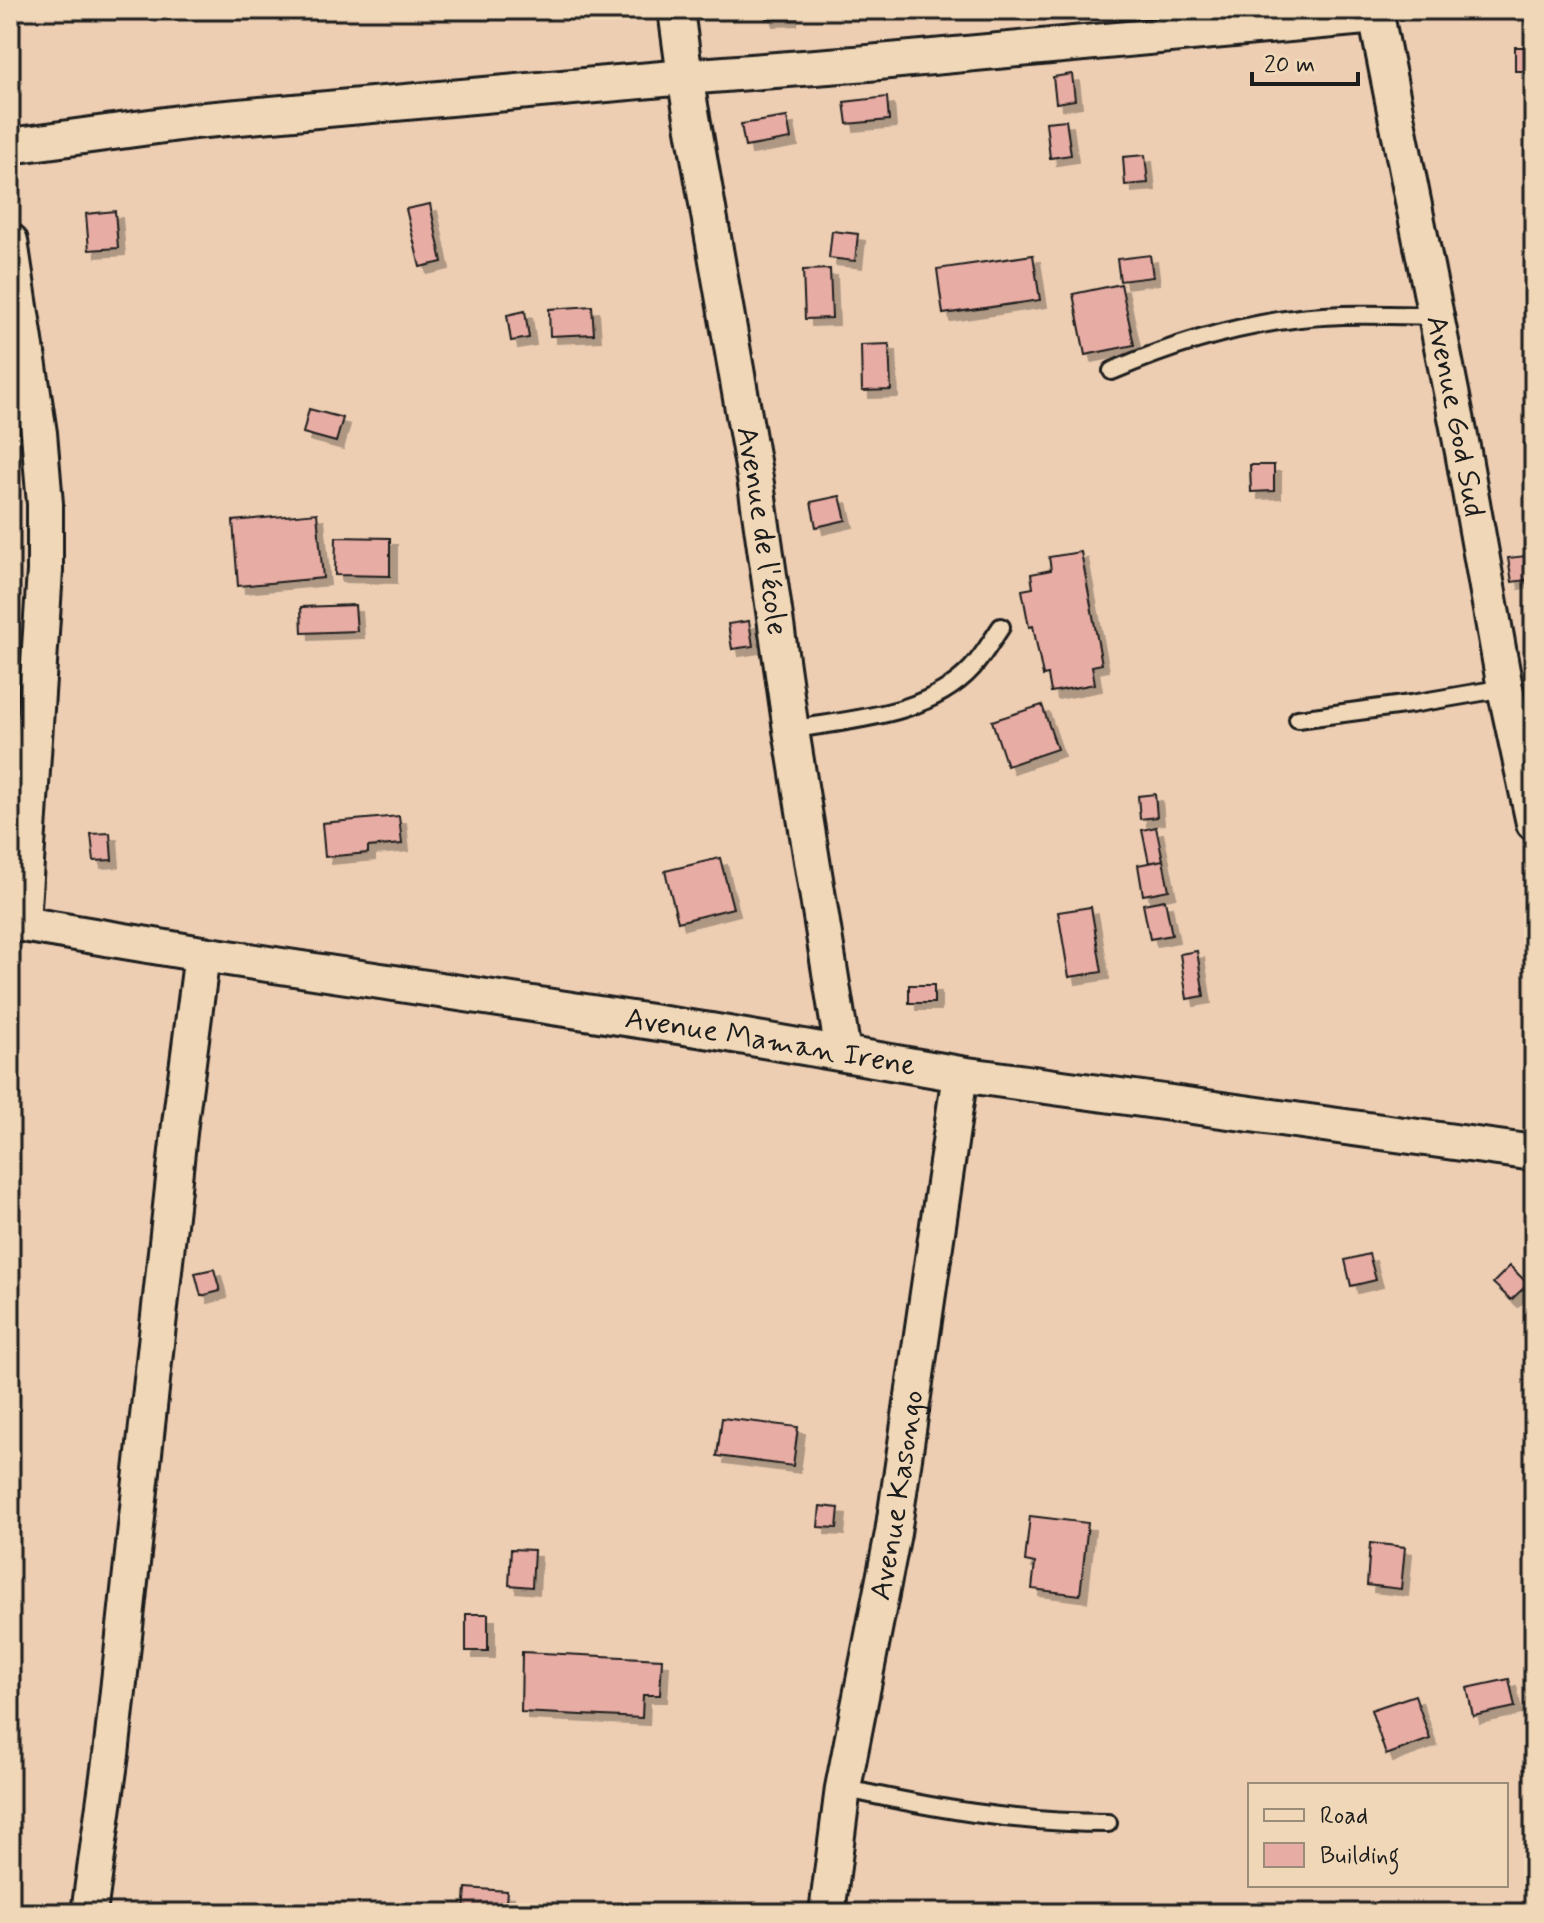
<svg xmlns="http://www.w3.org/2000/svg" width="1544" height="1923" font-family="Mynerve,sans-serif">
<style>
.building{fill:#e7aca3;stroke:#1c1c1c;stroke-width:2;filter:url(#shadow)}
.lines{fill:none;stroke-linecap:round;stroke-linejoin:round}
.service-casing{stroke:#1c1c1c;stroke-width:22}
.minor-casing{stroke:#1c1c1c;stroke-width:40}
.service{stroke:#efd7b7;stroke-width:16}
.minor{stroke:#efd7b7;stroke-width:34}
.labels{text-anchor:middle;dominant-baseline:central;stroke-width:8;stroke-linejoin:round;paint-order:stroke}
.street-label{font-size:30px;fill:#1c1c1c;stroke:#efd7b7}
</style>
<defs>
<filter id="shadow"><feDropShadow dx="7" dy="7" stdDeviation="0" flood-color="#0004"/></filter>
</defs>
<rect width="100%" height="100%" fill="#edceb3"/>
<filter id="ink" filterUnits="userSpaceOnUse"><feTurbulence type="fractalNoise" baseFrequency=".0125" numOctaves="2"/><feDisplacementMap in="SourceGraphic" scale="16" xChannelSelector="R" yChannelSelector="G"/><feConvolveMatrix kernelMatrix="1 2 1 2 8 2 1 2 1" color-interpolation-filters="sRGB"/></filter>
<g filter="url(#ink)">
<path class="building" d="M766,10h24v8l-24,1z
M1515,47h19v24h-19z
M1072,74l3,26 -19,3 -3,-26z
M887,97l2,23 -42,4 -3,-22z
M787,117l4,22 -46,8 -4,-23z
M1066,120l5,35 -21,3 -4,-36z
M1145,155l3,28 -23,2 -2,-28z
M430,204l12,58 -22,5 -14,-58z
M115,211l3,37 -29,2 -3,-36z
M832,231l26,3 -3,27 -26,-3z
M1033,255l7,45 -97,14 -6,-45z
M1150,255l3,22 -33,4 -3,-22z
M830,269l2,49 -27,1 -2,-49z
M1121,284l13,61 -49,10 -12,-61z
M592,306l2,28 -44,2 -1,-27z
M525,311l4,27 -18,3 -4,-26z
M889,344l2,46 -29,1 -1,-46z
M309,409l34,9 -7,24 -33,-9z
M1250,465h24v26l-23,1z
M840,496l6,24 -30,7 -5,-25z
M317,513l6,65 -85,8 -5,-65z
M336,537l54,1v38l-55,-1z
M1081,552l21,112 -10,2 3,18 -44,8 -3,-17 -5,1 -10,-50 -4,1 -7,-37 11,-2 -2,-14 20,-4 -2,-13z
M1534,555v24l-22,3 -4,-24z
M355,605l2,26 -55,2 -1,-26z
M749,621l4,25 -21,3 -4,-25z
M1042,705l15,44 -50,17 -15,-45z
M1155,794l2,23 -17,2 -2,-23z
M399,816l3,28 -34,3v6l-43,4 -3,-34z
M1156,827l7,33 -14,3 -7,-33z
M110,833l2,27 -18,1 -3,-27z
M720,858l13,50 -55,14 -13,-51z
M1163,860l6,30 -26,5 -5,-30z
M1165,900l7,35 -22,4 -7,-35z
M1091,907l11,65 -33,5 -11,-65z
M1197,951l7,45 -17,3 -7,-45z
M909,985h25v18h-25z
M1369,1254l7,26 -25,6 -6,-26z
M1510,1266l18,18 -17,16 -18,-17z
M214,1269l6,22 -19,5 -6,-23z
M722,1418l76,9 -5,39 -76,-10z
M820,1506l19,2 -2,20 -19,-1z
M1030,1516l58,7 -8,72 -48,-6 3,-26 -10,-2z
M1370,1543l35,4 -4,42 -34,-4z
M511,1549l23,1 -2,37 -23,-2z
M466,1614h22v37h-22z
M522,1652l140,7 -2,36h-17l-1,23 -121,-6z
M1509,1679l6,28 -42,9 -6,-28z
M1415,1695l15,44 -44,16 -15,-45z
M466,1888l41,3 -2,22h-41z"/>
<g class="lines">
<g class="service-casing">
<path id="service" d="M1112,371c60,-26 122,-45 188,-53 45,-5 91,-3 135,-2
M1298,719l113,-15 94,-16
M791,730c60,-11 137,-14 181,-62 11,-12 20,-28 29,-41
M843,1788c88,20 174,35 265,35"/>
</g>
<g class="minor-casing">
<g id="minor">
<path id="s1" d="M676,10l9,67 71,407 35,246 52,323"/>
<path id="s2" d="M1375,10l88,442 42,236 29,135"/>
<path d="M10,146l184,-25 491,-44 183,-14 508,-47"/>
<path d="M10,241l29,192 6,71v67l-23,352"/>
<path id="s3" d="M10,922l192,32 509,77 249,43 574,79"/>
<path d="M89,1913l22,-158 69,-631 22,-170"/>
<path id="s4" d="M827,1913l16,-125 50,-255 67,-459"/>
</g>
</g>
<use href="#service" class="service"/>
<use href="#minor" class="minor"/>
</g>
</g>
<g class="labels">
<g class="street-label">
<text stroke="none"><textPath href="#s2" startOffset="414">Avenue God Sud</textPath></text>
<text stroke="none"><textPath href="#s1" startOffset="528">Avenue de l'école</textPath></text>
<text stroke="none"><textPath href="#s3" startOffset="770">Avenue Maman Irene</textPath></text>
<text stroke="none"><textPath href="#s4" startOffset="424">Avenue Kasongo</textPath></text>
</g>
</g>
<rect width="1544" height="1923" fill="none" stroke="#efd7b7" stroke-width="40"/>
<rect x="20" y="20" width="1504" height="1883" fill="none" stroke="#1c1c1c" stroke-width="3" filter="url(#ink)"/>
<rect x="1248" y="1783" width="260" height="104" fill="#efd7b7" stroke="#9b8c79" stroke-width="2"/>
<rect x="1264" y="1809" width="40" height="12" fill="#efd7b7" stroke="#9b8c79" stroke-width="2"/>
<text x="1320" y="1823" font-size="24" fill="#1c1c1c">Road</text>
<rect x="1264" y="1843" width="40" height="24" fill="#e7aca3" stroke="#9b8c79" stroke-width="2"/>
<text x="1320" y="1863" font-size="24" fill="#1c1c1c">Building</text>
<path d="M1252 72v12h106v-12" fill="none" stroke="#1c1c1c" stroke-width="4"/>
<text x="1264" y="72" font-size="24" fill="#1c1c1c" stroke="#efd7b7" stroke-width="6" paint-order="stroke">20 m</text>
</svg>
